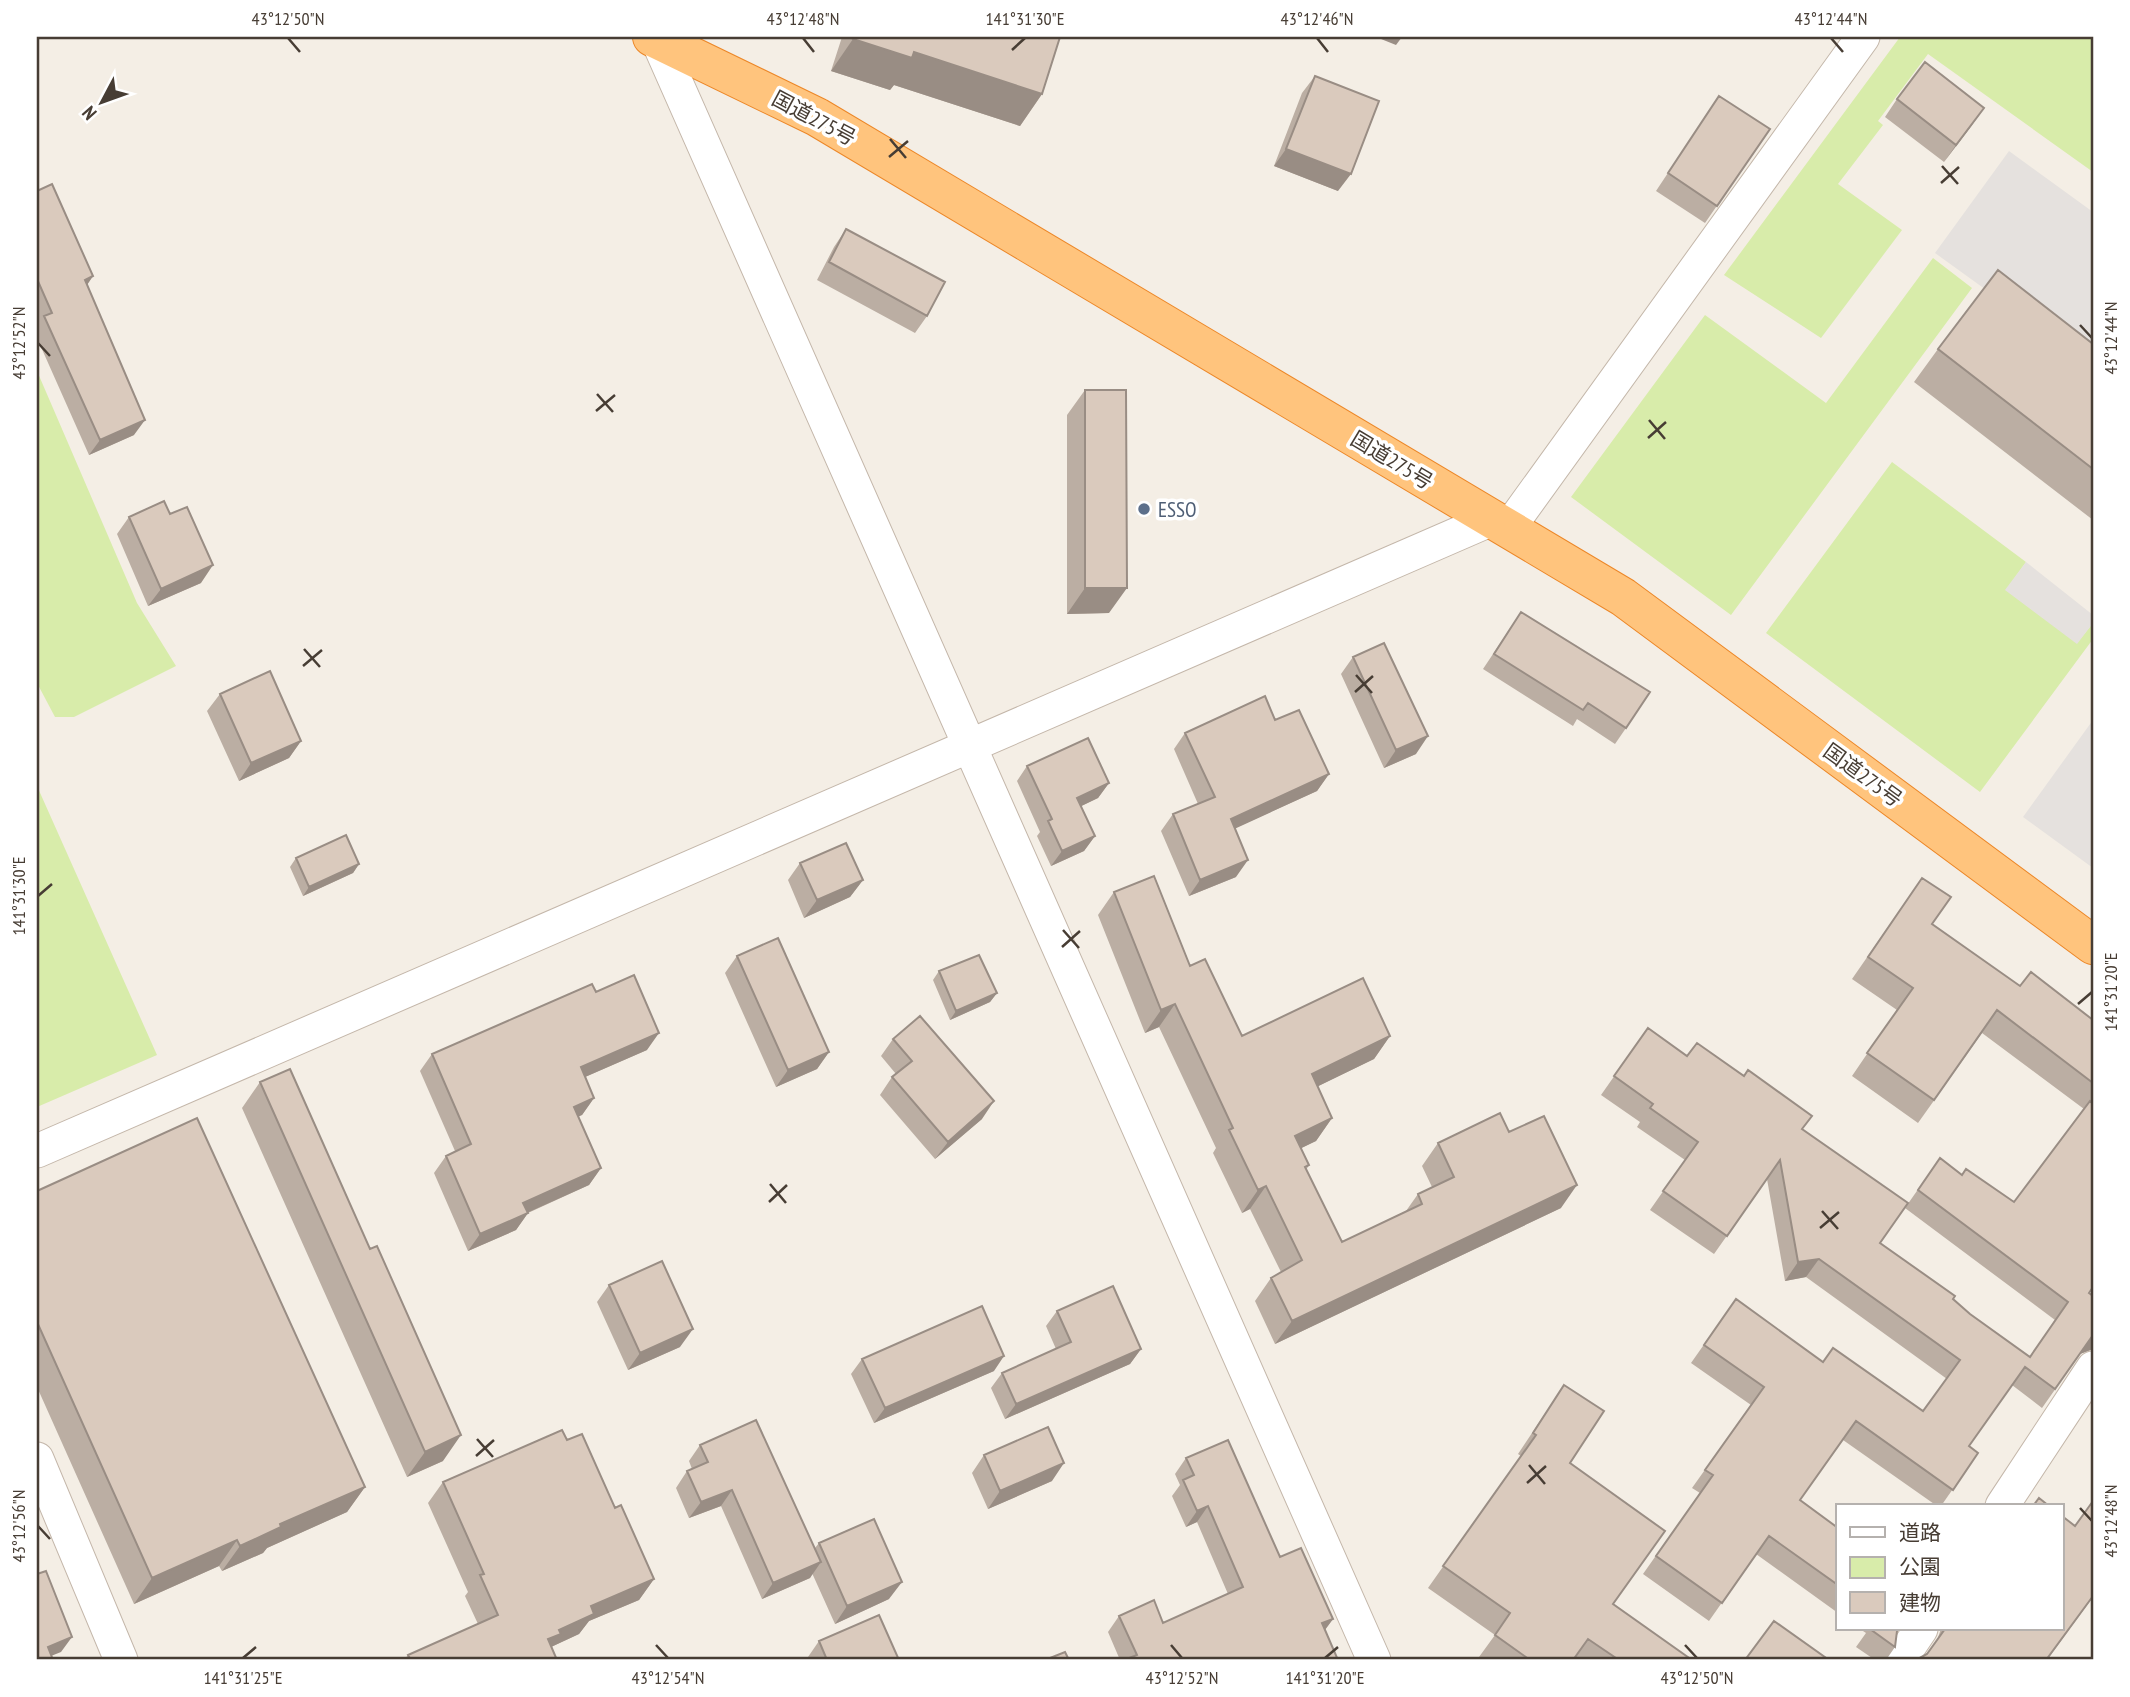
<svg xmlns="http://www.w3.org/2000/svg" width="2130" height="1697" font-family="'PT Sans Narrow','Noto Sans JP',sans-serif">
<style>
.green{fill:#d8ecaa}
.parking{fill:#e5e1de}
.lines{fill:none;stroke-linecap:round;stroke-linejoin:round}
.minor-casing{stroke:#c4b7aa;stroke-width:35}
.trunk-casing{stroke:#ec8728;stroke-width:40}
.minor{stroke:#fff;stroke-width:33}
.trunk{stroke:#ffc47d;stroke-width:38}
.wall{fill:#bbaea3}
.shaded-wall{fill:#998d84}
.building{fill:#dacabd;stroke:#998d84;stroke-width:2}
.ticks{fill:none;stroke:#473d34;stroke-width:2.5}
.service-dot{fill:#5c6f8a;stroke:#fff;stroke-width:2.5}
.labels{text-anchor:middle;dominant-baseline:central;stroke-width:7;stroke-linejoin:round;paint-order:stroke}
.street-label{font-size:21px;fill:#473d34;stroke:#fff}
.service-label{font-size:21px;fill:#4e5e75;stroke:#fff;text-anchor:start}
.neatline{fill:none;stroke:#473d34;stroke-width:2.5}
.ticks-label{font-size:18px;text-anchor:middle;fill:#473d34}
</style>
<rect width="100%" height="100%" fill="#f4eee5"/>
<path class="green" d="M1900,37h193v135l-165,-118 -50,67 5,4 -45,59 64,46 -81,108 -97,-63z
M1933,258l39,30 -241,327 -160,-118 134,-182 121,88z
M37,371l100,232 39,63 -102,51h-19l-18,-34z
M1892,462l134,100 -20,28 71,53 16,-20v16l-113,153 -214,-159z
M37,786l120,269 -120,52z"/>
<path class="parking" d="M2009,151l84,61v155l-158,-114z
M2026,562l67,53v8l-16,21 -72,-54z
M2093,720v148l-70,-51z"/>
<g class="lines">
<g class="minor-casing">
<path id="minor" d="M656,37l718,1623
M1508,529l355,-492
M37,1151l1455,-632
M37,1459l84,201
M2002,1506l91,-138
M1900,1660l21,-31"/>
</g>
<g class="trunk-casing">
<path id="trunk" d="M652,37l165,80 806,480 470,348"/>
</g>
<use href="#minor" class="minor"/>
<use href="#trunk" class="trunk"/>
</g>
<path class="wall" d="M842,37h218l-18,57 -22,32 -126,-41 -4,5 -59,-19z
M1315,76l23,115 -64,-25 28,-73z
M1719,96l51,33 -65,94 -49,-32z
M1897,99l75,26 -28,37 -59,-45z
M37,191l56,85 -6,9 47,150 -45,20 -52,-117v-11l2,-3 -2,-6z
M846,229l81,87 -12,17 -98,-53 17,-33z
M2093,344v176l-179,-138 24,-33z
M1085,390l24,223 -42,1v-199z
M129,517l72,66 -53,23 -31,-72z
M1521,612l105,116 -11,16 -38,-25 -4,7 -90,-57z
M1353,657l63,97 -32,14 -43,-94z
M220,694l81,47 -12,17 -50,23 -32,-70z
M1275,720l54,54 -12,17 -82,37 1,49 -47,19 -28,-65 12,-17 25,-10 -24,-55 11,-16z
M1027,766l82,17 -11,15 -17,8 14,30 -11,15 -33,15 -14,-30 3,-4 -23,-51z
M296,858l63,6 -6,9 -50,23 -13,-29z
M800,863l63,17 -13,17 -46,21 -16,-38z
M1922,878l10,46 88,62 73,34v268l-4,5 4,56 -13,5 -38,54 -30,-23 -43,61 9,7 -37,53h-4l-94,-66 -43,60 38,28v85l-82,-59 -47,67 -66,-47 57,-81 -8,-5 59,-83 -60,-42 45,-64 87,63 100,49 24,-32 -141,-102 -21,4 -18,-102 -53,75 -64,-44 35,-50 -48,-33 3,-5 -39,-27 47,-67 39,28 115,73 78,114 90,71 60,43 25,-37 -150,-112 35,-50 22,17 52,27 70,-93 -102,-76 -64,90 -66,-47 45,-66 -45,-31z
M1114,892l76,74 52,70h148l-16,23 -56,27 14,32 -16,23 -15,7 8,17 -3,5 36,72 64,-31 12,-17 14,-7 -10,-21 16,-23 71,-11 52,76 -286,136 -20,-43 16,-23 10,-6 -31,-63 -8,4 -29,-60 3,-5 -57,-121 -14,6 -47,-118z
M737,956l92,96 -12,17 -41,18 -51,-114z
M939,971l58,22 -7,9 -40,18 -17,-40z
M596,992l51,58 -62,27 9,21 -12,17 -4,1 23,52 -12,17 -61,28 -12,17 -48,21 -34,-78 12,-17 9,-5 -35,-80 12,-17z
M893,1039l89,80 -47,40 -55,-64 12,-18 4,-3 -15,-18z
M260,1082l183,379 -36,16 -165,-369z
M37,1191l328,296 -18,25 -80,36 -4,5 -41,18 -3,-5 -85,38 -97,-217z
M609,1285l71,62 -52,23 -31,-68z
M1057,1311l84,38 -11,15 -125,55 -14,-31 11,-15 54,-24 -10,-23z
M862,1359l132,12 -120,52 -23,-49z
M1564,1385l6,78 43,141 79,56h-208l-5,-3 16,-22 -67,-47 93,-132 -3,-2z
M567,1440l48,68 39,71 -15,21 -50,21 -10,13 -28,13 6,13h-153l4,-5 70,-31 -13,-28 3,-4 -40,-89 15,-21z
M700,1445l115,103 4,-5 70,56 -54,25 -23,-51 -2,5 -48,21 -41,-93 -32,12 -13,-30 11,-17 5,-2 -3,-8z
M984,1455l68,26 -64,28 -16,-36z
M1186,1458l94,99 53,62 -8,11 13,30h-218l-12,-28 11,-16 44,7 65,-29 -31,-72 -11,5 -14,-31 8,-11 -5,-11z
M2093,1501v96l-46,63h-131l11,-5 10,-15 4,-11h121v-113l13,10z
M1860,1629h38l-1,2 -2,16 -9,13h-11l-19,-13 10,-14z
M819,1641l80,19h-90l-1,-3z"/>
<path class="shaded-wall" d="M1376,37h26l-6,8z
M853,39l61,13 128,42 -22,32 -126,-41 -4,5 -59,-19z
M1984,108l-12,17 -28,37 12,-17z
M1286,149l65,25 -13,17 -64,-25z
M93,276l-11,16 3,-12z
M145,420l-11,15 -45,20 11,-15z
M213,565l-12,18 -53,23 13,-17z
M1085,588h42l-18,25 -42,1z
M1428,736l-12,18 -32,14 12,-18z
M301,741l-12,17 -50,23 12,-18z
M1329,774l-12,17 -98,45 12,-17z
M1109,783l-11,15 -31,15 10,-15z
M1095,836l-11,15 -33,15 11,-15z
M1248,860l-12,17 -47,19 11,-16z
M359,864l-6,9 -50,23 6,-9z
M863,880l-13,17 -46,21 13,-18z
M997,993l-7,9 -40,18 6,-9z
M1175,1004l-16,23 -14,6 16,-23z
M659,1033l-12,17 -78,34 12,-17z
M1390,1036l-16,23 -78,38 16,-23z
M829,1052l-12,17 -41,18 12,-17z
M594,1098l-12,17 -20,9 12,-17z
M994,1101l-12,18 -47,40 13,-17z
M1332,1118l-16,23 -37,18 16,-23z
M601,1168l-12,17 -78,35 12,-17z
M1577,1185l-16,23 -286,136 17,-23z
M1266,1186l-16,23 -8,4 16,-23z
M528,1213l-12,17 -48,21 12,-17z
M1819,1259l-13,18 -21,4 13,-19z
M693,1329l-13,18 -52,23 12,-17z
M2093,1335v14l-13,5z
M1141,1349l-11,15 -125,55 11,-15z
M1004,1356l-10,15 -120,52 11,-15z
M461,1435l-18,26 -36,16 18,-25z
M1064,1463l-12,18 -64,28 12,-18z
M365,1487l-18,25 -80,36 -4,5 -41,18 18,-25 40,-22z
M732,1490l-11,16 -32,12 12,-16z
M1208,1506l-11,16 -11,5 11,-16z
M237,1540l-18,26 -85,38 18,-26z
M821,1562l-11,16 -48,21 11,-16z
M654,1579l-15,21 -50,21 -10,13 -28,13 -3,-8 43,-33z
M902,1582l-13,17 -54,25 12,-18z
M1333,1619l-12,16 1,-12z
M72,1637l-11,15 -20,8 7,-13z"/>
<path class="building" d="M854,37h206l-18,57 -128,-42 -2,6 -59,-19z
M1925,62l59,46 -28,37 -59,-46z
M1315,76l64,25 -28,73 -65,-25z
M1719,96l51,33 -53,77 -49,-33z
M52,184l41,92 -8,4 60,140 -45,20 -56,-124 8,-3 -15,-34v-88z
M846,229l99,53 -18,34 -98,-54z
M1998,270l95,74v125l-155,-120z
M1085,390h41l1,198h-42z
M164,501l6,13 17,-7 26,58 -52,24 -32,-72z
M1521,612l129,80 -24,36 -38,-25 -5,7 -89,-56z
M1384,643l44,93 -32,14 -43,-93z
M270,671l31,70 -50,22 -31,-69z
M1265,696l10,24 24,-10 30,64 -98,45 17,41 -48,20 -27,-66 42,-17 -30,-64z
M1088,738l21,45 -32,15 18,38 -33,15 -14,-30 4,-2 -25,-53z
M346,835l13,29 -50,23 -13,-29z
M846,843l17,37 -46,20 -17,-37z
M1154,876l36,90 15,-7 37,77 121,-58 27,58 -78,38 20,44 -37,18 14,29 -4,2 37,75 80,-38 -4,-10 36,-17 -16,-34 62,-30 9,19 35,-16 33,69 -285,136 -21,-43 31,-18 -36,-74 -8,4 -29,-60 4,-2 -58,-124 -14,6 -47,-118z
M1922,878l29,19 -19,27 88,62 11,-14 62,48v63l-96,-73 -63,90 -67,-47 46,-65 -45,-31z
M778,938l51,114 -41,18 -51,-114z
M979,955l18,38 -41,18 -17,-40z
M634,975l25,58 -78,34 13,31 -20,9 27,61 -78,35 5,10 -48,21 -34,-78 25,-12 -39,-90 160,-70 4,8z
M920,1016l74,85 -46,41 -56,-65 20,-16 -19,-22z
M1648,1028l39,28 10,-13 47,33 4,-6 64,46 -10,13 106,74 -28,40 75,53 -2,3 17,15 60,43 38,-55 -150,-112 22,-32 22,17 4,-6 48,33 76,-101 3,3v183l-4,6 4,3v39l-38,54 -30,-22 -56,79 9,7 -25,37 -97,-69 -56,79 38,28v57l-69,-49 -47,67 -66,-47 57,-81 -8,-5 59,-83 -60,-42 32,-46 87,63 10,-14 90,63 37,-51 -141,-101 -21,3 -18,-102 -53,76 -64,-45 35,-49 -48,-34 3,-4 -39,-28z
M290,1069l80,180 7,-3 84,189 -36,17 -165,-370z
M197,1118l168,369 -85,37 1,3 -41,19 -3,-6 -85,38 -115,-256v-131z
M662,1261l31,68 -53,24 -31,-68z
M1113,1286l28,63 -125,55 -14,-31 69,-31 -14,-31z
M982,1306l22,50 -119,52 -23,-49z
M1564,1385l40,26 -34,52 95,68 -52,73 79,56h-73l-31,-21 -15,21h-43l-35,-25 15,-22 -67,-47 93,-131 -3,-2z
M756,1420l65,142 -48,21 -41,-93 -31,12 -14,-31 21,-9 -8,-17z
M1048,1427l16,36 -64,28 -16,-36z
M562,1430l5,10 15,-6 33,74 6,-3 33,74 -63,27 3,8 -35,16 2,4 -13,5 9,21h-146l-3,-5 90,-40 -18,-40 4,-1 -41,-92z
M1228,1440l52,117 21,-9 32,71 -11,4 16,37h-214l13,-5 -18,-39 35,-16 9,23 80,-36 -35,-81 -11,5 -14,-31 11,-5 -8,-17z
M2039,1498l10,8h-16z
M2093,1501v95l-47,64h-130l11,-6 18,-25h117v-113l13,10z
M874,1519l28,63 -55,24 -28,-63z
M46,1571l26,66 -24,10 5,13h-16v-86z
M879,1615l20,45h-72l-8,-19z
M1774,1621l55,39h-84z
M1870,1629h28l-1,2 -2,16z
M1065,1652l4,8h-24z"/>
<path class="ticks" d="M288,38l12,14M803,38l11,14M1317,38l11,14M1831,38l12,14M1012,50l13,-12M890,139l16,19M889,157l19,-16M1942,166l16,18M1941,183l18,-16M2080,325l12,13M38,343l12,13M597,394l16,18M596,411l19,-16M1649,420l16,19M1648,438l18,-16M304,649l16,18M303,666l19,-16M1356,675l16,18M1355,692l18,-16M38,896l14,-12M1063,930l16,18M1062,947l18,-16M2078,1004l14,-12M770,1184l16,19M769,1202l18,-17M1822,1211l16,18M1820,1228l19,-16M477,1439l16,18M476,1456l18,-16M1529,1465l16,19M1527,1483l19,-17M2080,1508l12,13M38,1526l12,13M656,1645l12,13M1171,1645l11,13M1685,1645l12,13M243,1658l13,-11M1325,1658l13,-11"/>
<circle class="service-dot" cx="1144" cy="509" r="7"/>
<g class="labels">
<g class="street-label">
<text transform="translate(814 118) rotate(28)">国道275号</text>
<text transform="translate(1392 460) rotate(31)">国道275号</text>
<text transform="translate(1863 775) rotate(36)">国道275号</text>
</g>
<g class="service-label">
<text x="1158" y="509">ESSO</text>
</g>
</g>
<rect width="2130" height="1697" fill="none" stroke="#ffffff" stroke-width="77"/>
<rect x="1836" y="1504" width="228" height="126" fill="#ffffff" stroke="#b5b1ae" stroke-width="2"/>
<rect x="1850" y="1527" width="35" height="10" fill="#ffffff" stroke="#b5b1ae" stroke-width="2"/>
<text x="1899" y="1540" font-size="21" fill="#473d34">道路</text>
<rect x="1850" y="1557" width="35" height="21" fill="#d8ecaa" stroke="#b5b1ae" stroke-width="2"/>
<text x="1899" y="1574" font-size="21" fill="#473d34">公園</text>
<rect x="1850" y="1592" width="35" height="21" fill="#dacabd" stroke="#b5b1ae" stroke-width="2"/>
<text x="1899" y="1610" font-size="21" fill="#473d34">建物</text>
<g transform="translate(102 102) rotate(229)" stroke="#ffffff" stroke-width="5" paint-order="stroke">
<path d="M0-5L12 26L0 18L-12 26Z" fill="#473d34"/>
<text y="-10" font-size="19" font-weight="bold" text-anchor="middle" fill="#473d34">N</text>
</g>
<rect x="38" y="38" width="2054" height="1620" class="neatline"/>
<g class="ticks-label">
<text x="288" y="25">43°12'50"N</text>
<text x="803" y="25">43°12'48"N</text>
<text x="1025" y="25">141°31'30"E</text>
<text x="1317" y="25">43°12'46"N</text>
<text x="1831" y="25">43°12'44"N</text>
<text transform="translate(2111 338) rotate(-90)" y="6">43°12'44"N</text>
<text transform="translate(19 343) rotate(-90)" y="6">43°12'52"N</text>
<text transform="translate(19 896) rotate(-90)" y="6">141°31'30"E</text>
<text transform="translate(2111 992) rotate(-90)" y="6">141°31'20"E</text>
<text transform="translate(2111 1521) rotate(-90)" y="6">43°12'48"N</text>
<text transform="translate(19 1526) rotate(-90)" y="6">43°12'56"N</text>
<text x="243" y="1684">141°31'25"E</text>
<text x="668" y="1684">43°12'54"N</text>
<text x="1182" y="1684">43°12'52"N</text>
<text x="1325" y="1684">141°31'20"E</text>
<text x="1697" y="1684">43°12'50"N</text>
</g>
</svg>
